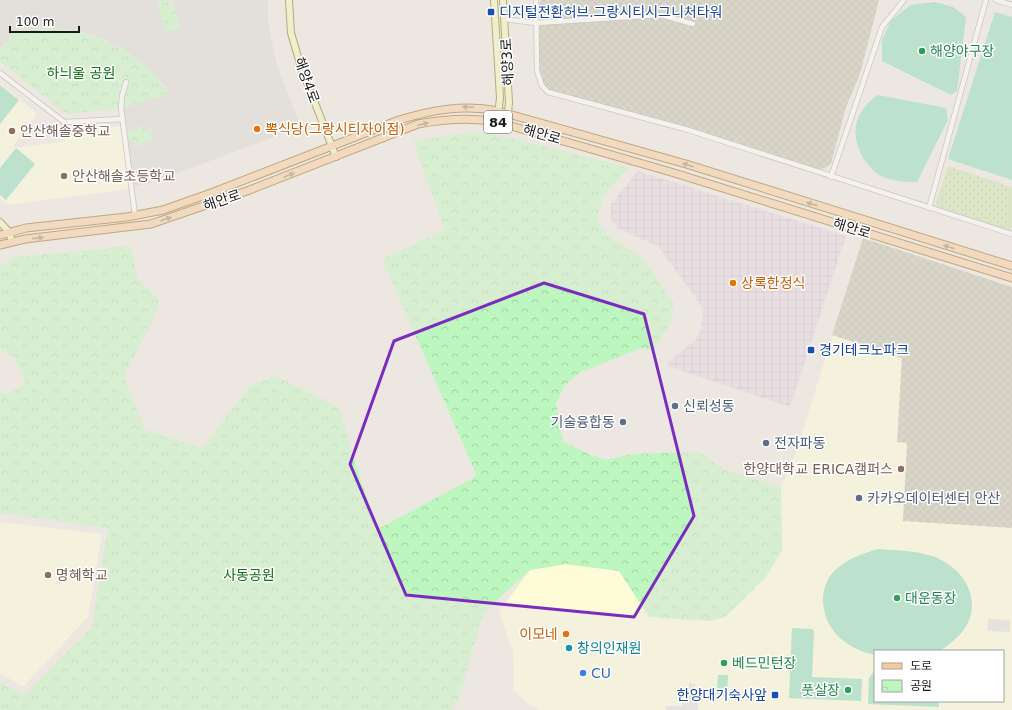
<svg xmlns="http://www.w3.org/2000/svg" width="1012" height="710" font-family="'DejaVu Sans','Noto Sans KR',sans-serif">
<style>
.residential{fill:#d8d7d7}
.industrial{fill:url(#industrial-grid)}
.education{fill:#fdfcd7;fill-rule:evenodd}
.construction{fill:url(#construction-cross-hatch)}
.grass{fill:url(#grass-dots)}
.park{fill:url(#park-crowns)}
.pitch{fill:#80d9b3}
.parking{fill:#dedede}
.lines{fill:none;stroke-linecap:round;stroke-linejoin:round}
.street-casing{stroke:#a1a1a1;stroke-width:6}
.secondary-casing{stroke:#646a09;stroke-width:8}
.primary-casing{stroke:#8b5906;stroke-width:9}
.street{stroke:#fff;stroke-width:4.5}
.secondary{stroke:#f5f6b4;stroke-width:6}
.primary{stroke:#f7cb99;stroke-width:7}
.oneway{fill:#947b60}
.marked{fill:none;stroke:#7b2cbf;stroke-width:3;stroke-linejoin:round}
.transit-dot{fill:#1a4fb4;stroke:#fff;stroke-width:1.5}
.leisure-dot{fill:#2e9e5b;stroke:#fff;stroke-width:1.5}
.food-dot{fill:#e8710a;stroke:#fff;stroke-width:1.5}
.education-dot{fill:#8d6e63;stroke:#fff;stroke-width:1.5}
.service-dot{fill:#5c6f8a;stroke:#fff;stroke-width:1.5}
.culture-dot{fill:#0f9aa8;stroke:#fff;stroke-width:1.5}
.shop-dot{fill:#3f7fe0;stroke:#fff;stroke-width:1.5}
.labels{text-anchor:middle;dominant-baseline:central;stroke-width:3;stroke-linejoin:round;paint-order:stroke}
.shield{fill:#fff;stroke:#5f5f5f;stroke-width:1}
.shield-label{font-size:13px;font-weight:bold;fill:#1a1a1a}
.transit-label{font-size:14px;fill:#164399;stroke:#fff;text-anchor:start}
.leisure-label{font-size:14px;fill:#27864d;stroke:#fff;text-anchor:start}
.street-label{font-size:14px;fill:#1a1a1a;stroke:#fff}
.park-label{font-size:14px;fill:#0f7213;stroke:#fff}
.food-label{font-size:14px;fill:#c56008;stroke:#fff;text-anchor:start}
.education-label{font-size:14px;fill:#785e54;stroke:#fff;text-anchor:start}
.service-label{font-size:14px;fill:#4e5e75;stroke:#fff;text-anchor:start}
.culture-label{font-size:14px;fill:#0d838f;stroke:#fff;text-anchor:start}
.shop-label{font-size:14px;fill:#366cbe;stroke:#fff;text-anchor:start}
</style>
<defs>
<pattern id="industrial-grid" width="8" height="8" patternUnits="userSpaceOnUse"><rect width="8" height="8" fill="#e5d2e2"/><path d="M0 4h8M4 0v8" fill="none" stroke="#c4b4c1"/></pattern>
<pattern id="construction-cross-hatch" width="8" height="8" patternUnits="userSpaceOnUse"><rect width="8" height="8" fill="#c0bfac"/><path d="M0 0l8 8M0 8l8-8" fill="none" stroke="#a4a493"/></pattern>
<pattern id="grass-dots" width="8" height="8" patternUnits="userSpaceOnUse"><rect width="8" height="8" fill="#c8e5a7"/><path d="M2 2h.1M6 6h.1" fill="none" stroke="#abc48f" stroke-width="1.8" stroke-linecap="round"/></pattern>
<pattern id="park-crowns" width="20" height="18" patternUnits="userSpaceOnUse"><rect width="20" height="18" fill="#bdf6bf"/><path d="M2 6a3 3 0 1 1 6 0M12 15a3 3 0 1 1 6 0" fill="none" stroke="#a2d2a4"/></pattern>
</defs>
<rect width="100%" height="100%" fill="#ece7e0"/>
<path class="residential" d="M0,0h268v19l5,28 5,21 23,59 -139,52 -33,9 -7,-80 47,-14 -4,-8 -19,-20 -22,-16 -19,-10 -19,-7 -23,-4 -48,1 -15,19z"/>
<path class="industrial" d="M638,171l208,65 -56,171 -122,-41 1,-5 26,-20 6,-11 2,-22 -44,-61 -43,-20 -5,-8v-15z"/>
<path class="education" d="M0,83l37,31 -25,33h9l44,-6 -1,-9 59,-6 6,63 -121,16 -8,-6z
M863,238l149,49v423h-472l-10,-5 -16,-14 -1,-39 -14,-40 31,-42 36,-6 53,7 30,46 133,-66 -1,-63 16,-39zM875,651h128v50h-128z
M0,522l102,12 -14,83 -65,70 -23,-14z"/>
<path class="construction" d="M540,0h339l-19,74 -14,33 -15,57 -3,2 -10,5 -125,-42 -141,-37 -9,-6 -3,-8 -2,-38z
M863,238l149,49v241l-109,-7 4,-78 -10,-1 5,-84 -70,-23z"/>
<path class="grass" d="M948,166l64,21v38l-2,6 -75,-25z"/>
<path class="park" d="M171,0v3l2,-1 7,26 -15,4 -8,-31z
M67,29c33,8 60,18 85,43 6,7 11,15 17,22l-48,14 -52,6 -5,-2 -64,-50v-13l15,-19z
M143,125l2,6 9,-3 1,2 -4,2 1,8 -9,3 -3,5 -1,-3 -4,1 -2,-5 -6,-3 1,-3 -1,-4 3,-2 6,1 4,-4z
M478,131l83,19 68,18 -26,28 -6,23 8,14 39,26 30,45 -3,18 -16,28 -14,-2 -62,25 -15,13 -8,18 7,38 26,12 17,6 26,-6 67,-2 25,17 57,19 1,63 -17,27 -40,39 -16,4 -60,-4 -30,-46 -53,-7 -36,6 -46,42 -25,86 -7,12h-452v-27l24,12 68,-68 16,-99 -108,-15v-120h11l14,-10 -10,-25 -15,-9v-82l15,-10 115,-11 8,33 21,20 -1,10 -34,67 21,54 57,18 48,-62 25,-10 64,31 15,53 24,69 99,-53 -95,-217 63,-29 -32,-89z"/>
<path class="pitch" d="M935,2l18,5 13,10 -9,74 -6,4 -69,-34v-21l9,-20 20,-15z
M995,12l17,5v163l-64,-21z
M0,85l19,15 -19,24z
M878,95l68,13 2,12 -31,62c-12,0 -25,-1 -36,-6 -6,-3 -13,-11 -17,-17 -15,-24 -10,-48 14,-64z
M16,148l19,16 -29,36 -6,-5v-27z
M878,549c24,2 50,1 70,15 29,20 33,55 5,77 -5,4 -9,8 -15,10h-63v4c-28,-6 -52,-25 -52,-56 0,-7 3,-17 7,-23 11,-15 31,-22 48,-27z
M792,628l20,1 2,2 -2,46 50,2 -1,22 -72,-3z
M874,671h1v30h64v6l-71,-3 1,-26z
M718,675h10l-1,20 -10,-1z"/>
<path class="parking" d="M988,619l22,1v12l-23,-1z
M689,683l6,1 -1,5h5l-1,21h-32v-4h16l1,-17h6z"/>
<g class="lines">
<g class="street-casing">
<path id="street" d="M536,0l1,71 5,15 6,6 137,37 327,105
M996,0l16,5
M504,19l32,4 125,-8 32,9
M0,73l64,49 59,-3
M126,82l-4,14 -1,12 14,107
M831,177l51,-150 22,-27
M929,208l57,-208"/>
</g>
<g class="secondary-casing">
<path id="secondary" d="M289,0l2,33 10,34 35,90
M494,0l6,98 -3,24
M503,0l6,102 -2,23
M0,222l9,10 3,10"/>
</g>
<g class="primary-casing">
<path id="primary" d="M0,235l26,-7 101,-11 36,-7 48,-17 188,-73c33,-10 65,-16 99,-9l188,53 326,102
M0,245l25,-6 126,-15 96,-33 171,-67c27,-5 52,-7 79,-2l174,50 341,106"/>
</g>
<use href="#street" class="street"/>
<use href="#secondary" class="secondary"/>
<use href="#primary" class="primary"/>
</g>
<defs><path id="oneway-solid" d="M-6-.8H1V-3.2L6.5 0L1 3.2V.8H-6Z"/></defs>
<g class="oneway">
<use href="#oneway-solid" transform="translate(468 107) rotate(-177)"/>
<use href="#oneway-solid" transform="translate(423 124) rotate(-14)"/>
<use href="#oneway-solid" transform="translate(688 165) rotate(-163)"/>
<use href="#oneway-solid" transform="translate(289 175) rotate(-21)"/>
<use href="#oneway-solid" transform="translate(812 204) rotate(-162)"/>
<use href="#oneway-solid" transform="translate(166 219) rotate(-19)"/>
<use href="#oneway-solid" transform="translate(38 238) rotate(-6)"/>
<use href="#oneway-solid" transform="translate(949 247) rotate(-163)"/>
</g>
<path d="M0 0H1012V710H0ZM544,283l100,31 50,202 -60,101 -228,-22 -56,-131 44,-123z" fill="#ece7e0" fill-opacity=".55" fill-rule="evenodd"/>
<path class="marked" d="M544,283l100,31 50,202 -60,101 -228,-22 -56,-131 44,-123z"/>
<g class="transit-dot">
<rect x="487" y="8" width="8" height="8" rx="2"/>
<rect x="807" y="346" width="8" height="8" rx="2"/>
<rect x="771" y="691" width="8" height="8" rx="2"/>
</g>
<g class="leisure-dot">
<circle cx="922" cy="51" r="4"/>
<circle cx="897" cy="598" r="4"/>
<circle cx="724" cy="663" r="4"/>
<circle cx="848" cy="690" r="4"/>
</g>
<g class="food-dot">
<circle cx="257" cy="129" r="4"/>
<circle cx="733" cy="283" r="4"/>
<circle cx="566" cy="634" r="4"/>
</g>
<g class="education-dot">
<circle cx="12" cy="131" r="4"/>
<circle cx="64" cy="176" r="4"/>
<circle cx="901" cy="469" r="4"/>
<circle cx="48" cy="575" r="4"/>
</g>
<g class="service-dot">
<circle cx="675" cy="406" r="4"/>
<circle cx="623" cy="422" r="4"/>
<circle cx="766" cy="443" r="4"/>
<circle cx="859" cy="498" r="4"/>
</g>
<circle class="culture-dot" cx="569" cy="648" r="4"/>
<circle class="shop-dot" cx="583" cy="673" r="4"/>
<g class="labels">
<rect class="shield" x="484" y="111" width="28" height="22" rx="3"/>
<g class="shield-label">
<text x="498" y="122">84</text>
</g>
<g class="transit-label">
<text x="499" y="12">디지털전환허브.그랑시티시그니처타워</text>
<text x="819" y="350">경기테크노파크</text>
<text x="767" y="695" text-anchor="end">한양대기숙사앞</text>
</g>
<g class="leisure-label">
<text x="930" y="51">해양야구장</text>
<text x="905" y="598">대운동장</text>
<text x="732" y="663">베드민턴장</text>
<text x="840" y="690" text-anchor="end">풋살장</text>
</g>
<g class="street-label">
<text transform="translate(507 62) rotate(-93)">해양3로</text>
<text transform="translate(307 80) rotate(70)">해양4로</text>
<text transform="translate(542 134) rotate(16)">해안로</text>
<text transform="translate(222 200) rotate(-19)">해안로</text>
<text transform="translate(852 228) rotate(17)">해안로</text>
</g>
<g class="park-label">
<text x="81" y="73">하늬울 공원</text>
<text x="249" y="575">사동공원</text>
</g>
<g class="food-label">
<text x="265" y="129">뽁식당(그랑시티자이점)</text>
<text x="741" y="283">상록한정식</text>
<text x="558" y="634" text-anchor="end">이모네</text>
</g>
<g class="education-label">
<text x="20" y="131">안산해솔중학교</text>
<text x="72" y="176">안산해솔초등학교</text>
<text x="893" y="469" text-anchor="end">한양대학교 ERICA캠퍼스</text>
<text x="56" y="575">명혜학교</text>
</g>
<g class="service-label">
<text x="683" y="406">신뢰성동</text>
<text x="615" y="422" text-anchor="end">기술융합동</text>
<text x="774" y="443">전자파동</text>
<text x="867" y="498">카카오데이터센터 안산</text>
</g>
<g class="culture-label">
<text x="577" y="648">창의인재원</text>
</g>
<g class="shop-label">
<text x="591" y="673">CU</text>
</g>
</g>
<rect x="874" y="650" width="130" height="52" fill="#ffffff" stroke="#a3a3a3"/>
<rect x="882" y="663" width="20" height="6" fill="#f7cb99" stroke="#a3a3a3"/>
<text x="910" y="670" font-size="12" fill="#1a1a1a">도로</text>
<rect x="882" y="680" width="20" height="12" fill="url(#park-crowns)" stroke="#a3a3a3"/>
<text x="910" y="690" font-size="12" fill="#1a1a1a">공원</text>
<path d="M10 26v6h69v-6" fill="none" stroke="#1a1a1a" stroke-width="2"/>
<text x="16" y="26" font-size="12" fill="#1a1a1a" stroke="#ffffff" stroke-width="3" paint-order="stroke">100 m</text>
</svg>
